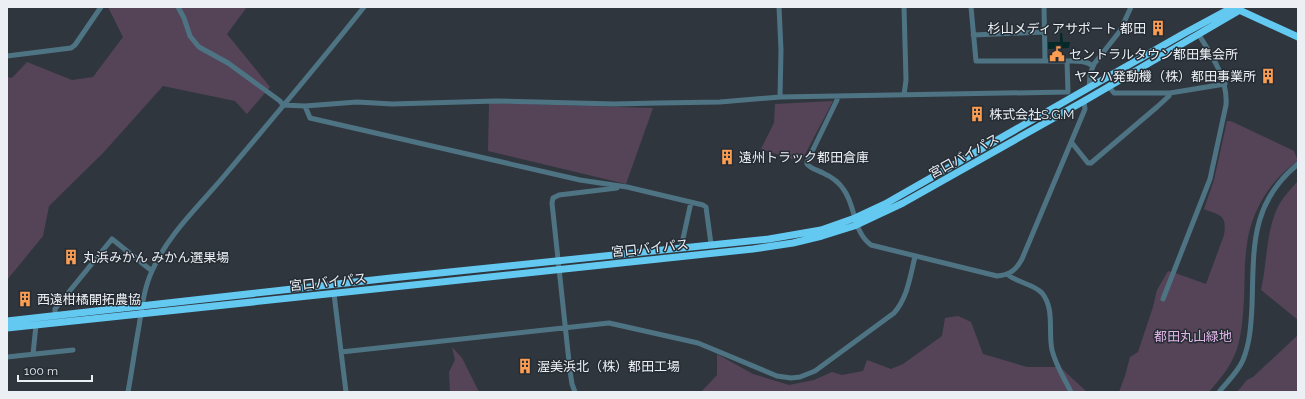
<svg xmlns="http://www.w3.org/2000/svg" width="1305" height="399" font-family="Raleway,'Noto Sans JP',sans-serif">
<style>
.green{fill:#554458}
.water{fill:#052929}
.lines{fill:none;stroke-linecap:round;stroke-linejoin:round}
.minor{stroke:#4e7484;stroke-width:5}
.highway{stroke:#63c9f1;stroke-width:7}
.labels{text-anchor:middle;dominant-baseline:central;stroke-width:3;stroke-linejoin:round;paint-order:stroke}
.poi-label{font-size:13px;fill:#ecf0f5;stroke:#262c34;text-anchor:start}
.street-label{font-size:13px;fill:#ecf0f5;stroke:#262c34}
.park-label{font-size:13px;fill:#dfb5e6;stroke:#262c34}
</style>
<rect width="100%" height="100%" fill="#30363e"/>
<path class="green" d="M108,7h139l-20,27 43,53 -23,27 -12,-13 -72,-15 -60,67 -54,53 -6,30 -36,44v-203l5,1 15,-16 45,18 21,-3 30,-40z
M833,101l-32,61 -40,-13 13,-26 1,-19z
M489,103l164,5 -27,76 -138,-33z
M1227,121h3l5,2 59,28 4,10c-27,18 -47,50 -51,83 -3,17 -2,36 -3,54 -1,17 -2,35 -7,51 -6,17 -16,29 -28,43h-90l6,-16 5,-19 8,-5 15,-45 4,-17 11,-19 10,3 28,10 18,-49c3,-21 -3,-19 -20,-26l10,-29z
M1298,181v139l-37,-30c6,-27 5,-54 15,-79 5,-12 14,-21 22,-30z
M958,316l13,6 12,32 44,13h33l27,25h-386l16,-17v-21l36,20 36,11 25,-5 18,-8 10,3 21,-4 4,-11 24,9 12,-5 39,-28 3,-18z
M1298,335v57h-61l10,-12 6,-3z
M452,347l10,11 17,34h-29l-1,-20 6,-12z"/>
<path class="water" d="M1060,33h2l1,9h7l-1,6 -21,1v-7h12z"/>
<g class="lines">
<path class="minor" d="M178,7l6,11 6,18 9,11 29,16 52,38 3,4 22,1 52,-4 35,2 104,-3 118,3 44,-1 62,-1 60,-5 288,-5 -1,-31h-91l-5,-54
M779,7l2,43 -1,47
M904,7l2,73 -2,15
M1044,7l1,54
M973,35l71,-3
M7,56l64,-8 4,-3 26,-38
M1067,61c9,0 18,-1 26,5
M1109,87l5,6h56l55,-9
M1089,88l1,-14 4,-10 26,-33 11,-24
M837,96v4l-30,62v2c4,5 11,6 16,9 9,4 16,9 21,17 12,17 9,42 27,55l126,31c13,-1 19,-6 25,-17l63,-150 -1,-8
M305,106l5,12 270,62 47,7 76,18 3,2 5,37
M1072,143l16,20h3l66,-56 12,-11 1,-3
M681,248l10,-46
M1007,274c10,9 27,10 35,19 13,16 6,39 10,57 4,16 12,28 19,42
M334,294l12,98
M1163,299l47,-120 16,-74c2,-26 -14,-49 -27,-70
M55,316v-7l57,-70 40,32
M341,352l268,-29 89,20 79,33 14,2 9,-1 15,-6 79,-58c14,-16 16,-37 21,-56
M33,354l3,-29
M7,357l66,-7
M128,392c4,-22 7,-44 11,-66 3,-19 5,-38 13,-55 16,-37 48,-66 73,-96 47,-56 94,-111 139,-168
M575,392l-3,-8 -2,-13 -18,-168 1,-5 6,-3 58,-7
M1219,392c8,-10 19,-20 24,-32 7,-17 8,-35 9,-54 2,-56 -3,-102 46,-142"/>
<path class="highway" d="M1237,9l61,28
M7,321l384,-43 378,-39 52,-9 34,-12 30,-14 298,-170 50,-27
M7,328l746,-79 40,-6 29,-7 32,-10 49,-23 181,-102 156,-91"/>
</g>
<defs>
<g id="building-bare" transform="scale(1.2)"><path d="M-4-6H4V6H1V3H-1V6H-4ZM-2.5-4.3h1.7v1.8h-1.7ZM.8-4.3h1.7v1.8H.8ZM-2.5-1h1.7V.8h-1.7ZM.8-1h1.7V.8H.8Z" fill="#fc9d52" stroke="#262c34" stroke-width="2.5" paint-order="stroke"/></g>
<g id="civic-bare" transform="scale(1.2)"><path d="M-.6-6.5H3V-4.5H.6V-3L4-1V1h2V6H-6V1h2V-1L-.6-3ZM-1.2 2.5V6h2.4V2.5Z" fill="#fc9d52" stroke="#262c34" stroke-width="2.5" paint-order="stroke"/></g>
</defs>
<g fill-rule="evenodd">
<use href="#building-bare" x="1158" y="28"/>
<use href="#civic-bare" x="1057" y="54"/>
<use href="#building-bare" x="1268" y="76"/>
<use href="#building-bare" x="977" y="114"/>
<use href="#building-bare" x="727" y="157"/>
<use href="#building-bare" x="71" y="257"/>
<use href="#building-bare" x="25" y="299"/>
<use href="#building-bare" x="525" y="366"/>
</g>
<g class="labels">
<g class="poi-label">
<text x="1146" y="28" text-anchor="end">杉山メディアサポート 都田</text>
<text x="1069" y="54">セントラルタウン都田集会所</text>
<text x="1256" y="76" text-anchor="end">ヤマハ発動機（株）都田事業所</text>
<text x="989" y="114">株式会社S.G.M</text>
<text x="739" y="157">遠州トラック都田倉庫</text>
<text x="83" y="257">丸浜みかん みかん選果場</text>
<text x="37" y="299">西遠柑橘開拓農協</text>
<text x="537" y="366">渥美浜北（株）都田工場</text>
</g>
<g class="street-label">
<text transform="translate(964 156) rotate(-29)">宮口バイパス</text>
<text transform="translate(650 248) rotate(-6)">宮口バイパス</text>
<text transform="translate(328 282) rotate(-6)">宮口バイパス</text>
</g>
<g class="park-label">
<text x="1193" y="336">都田丸山緑地</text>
</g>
</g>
<rect width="1305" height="399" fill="none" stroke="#ecf0f5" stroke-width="16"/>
<path d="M18 375v6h74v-6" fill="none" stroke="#ecf0f5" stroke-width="2"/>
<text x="24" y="375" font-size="12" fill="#ecf0f5" stroke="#262c34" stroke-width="3" paint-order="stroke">100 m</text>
</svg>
